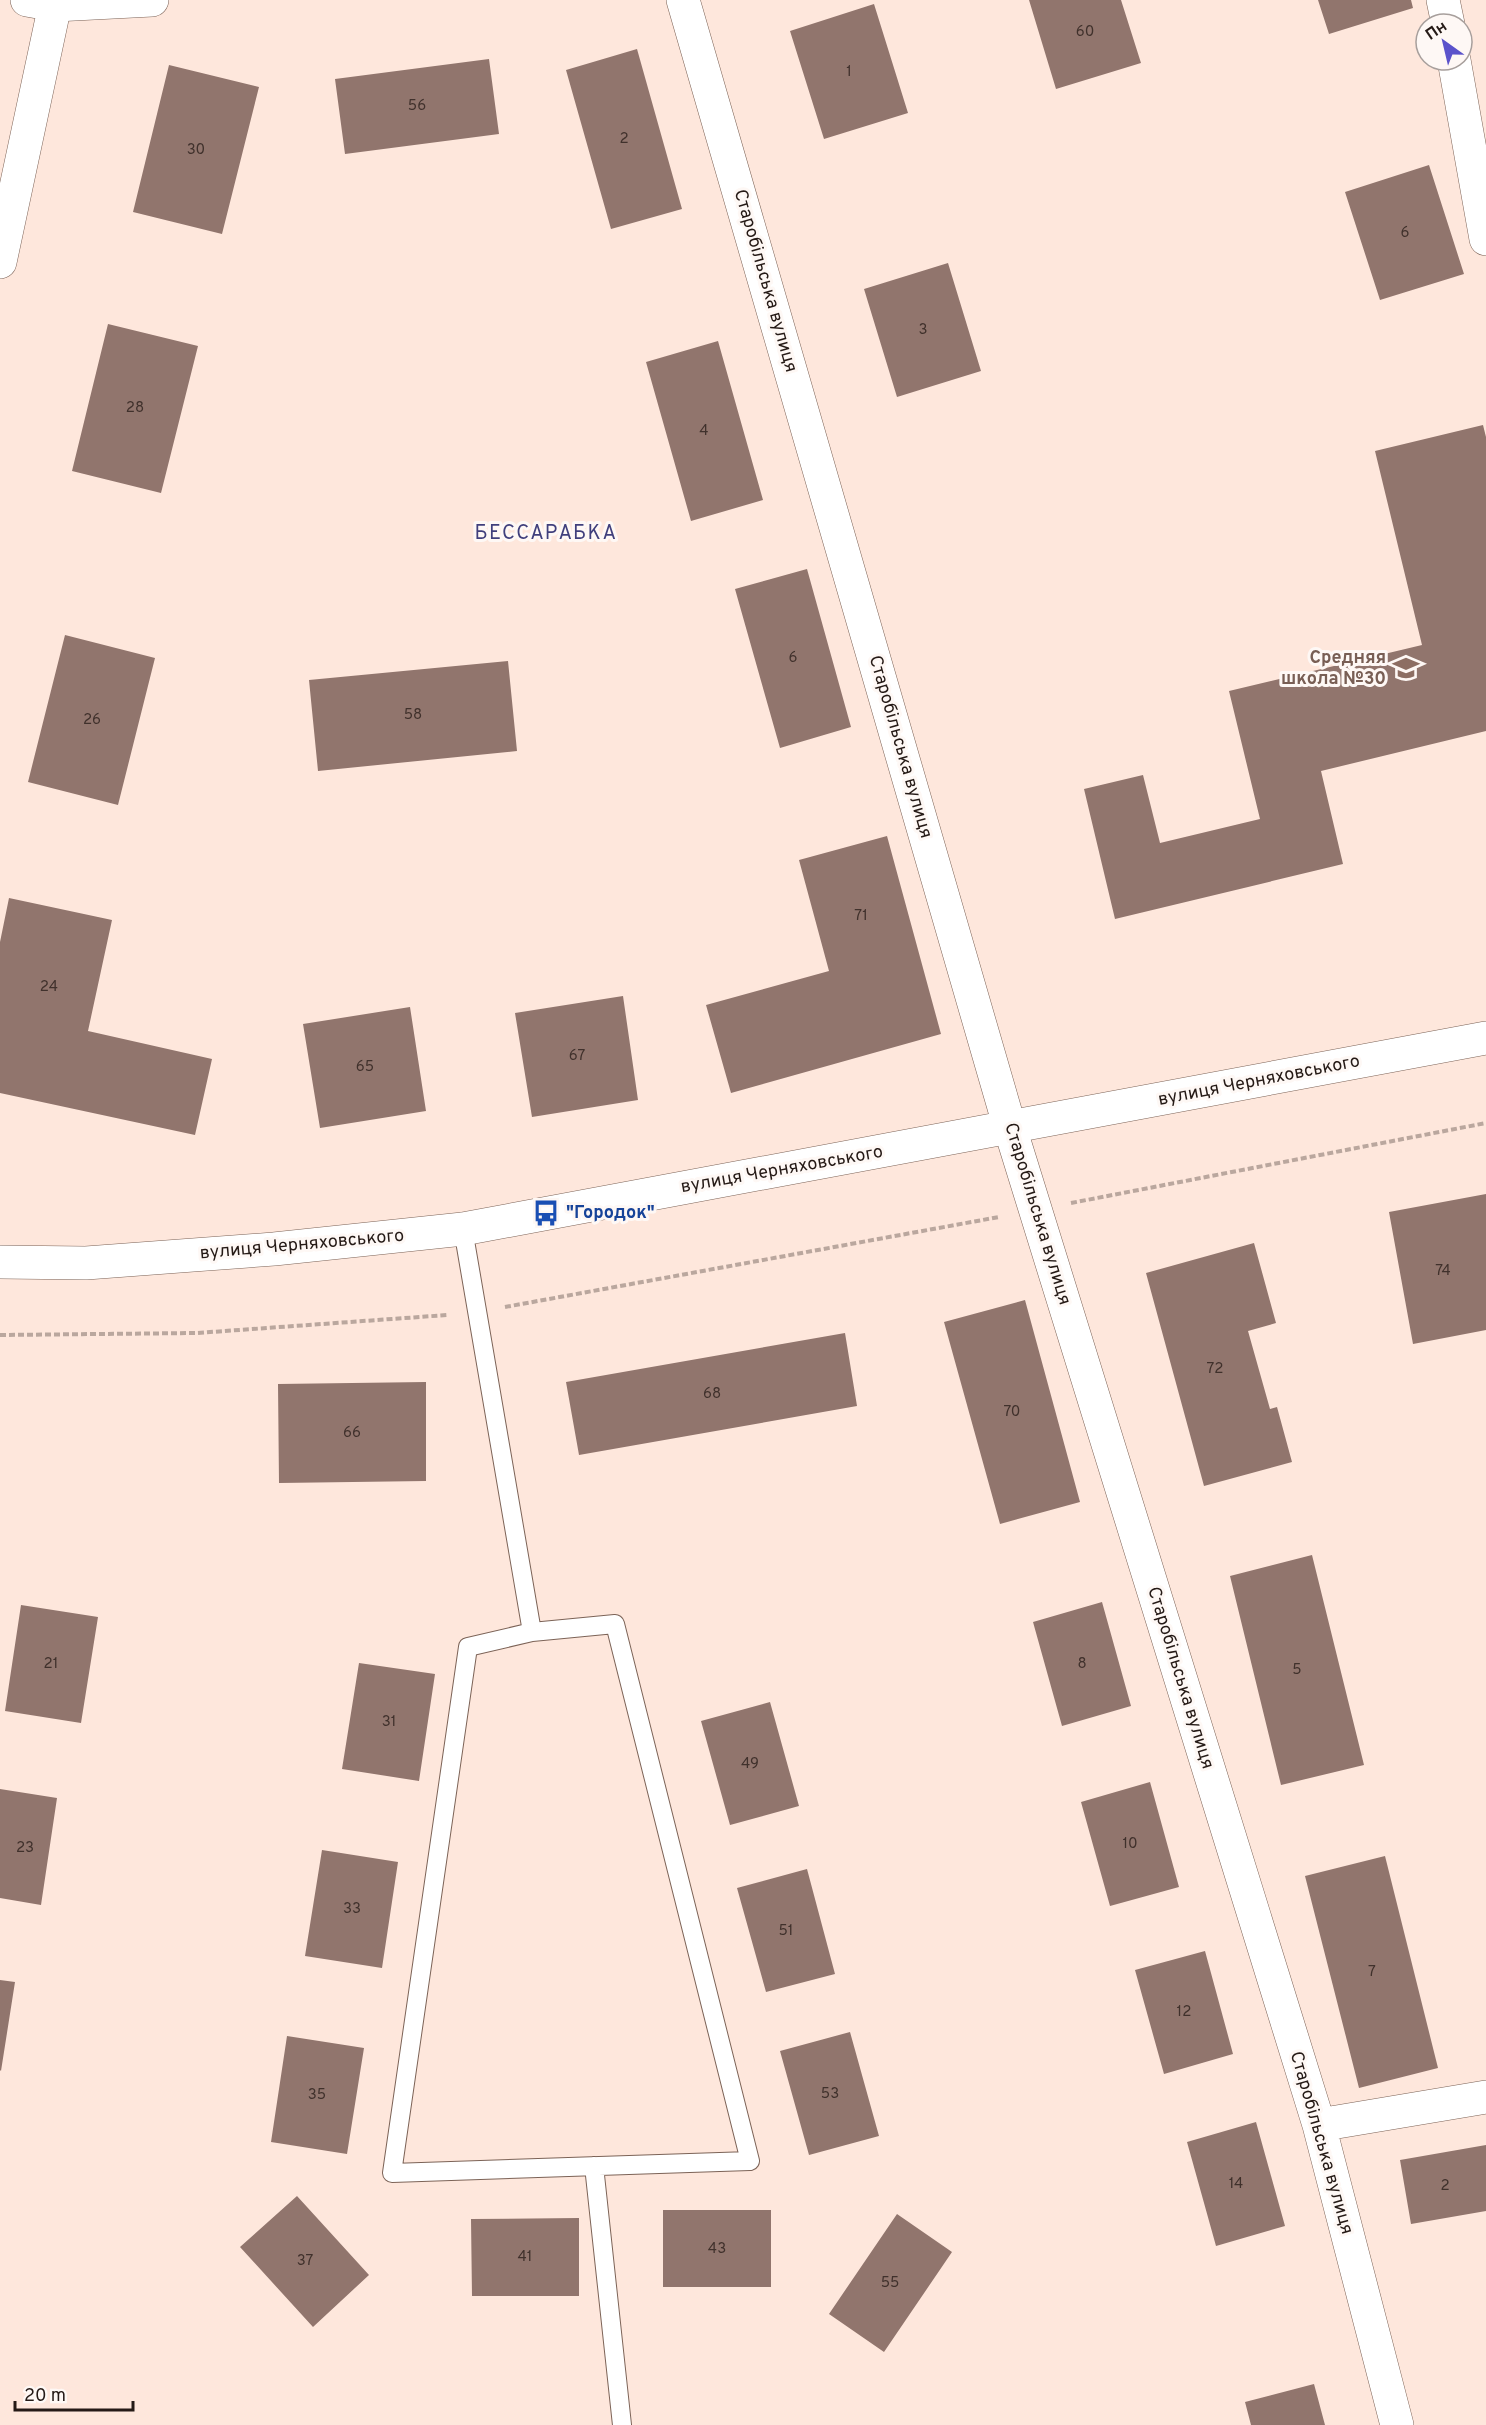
<svg xmlns="http://www.w3.org/2000/svg" width="1486" height="2425" font-family="Overpass,sans-serif">
<style>
.building{fill:#91756d}
.lines{fill:none;stroke-linecap:round;stroke-linejoin:round}
.service-casing{stroke:#7c6357;stroke-width:20}
.minor-casing{stroke:#7c6357;stroke-width:34}
.tertiary-casing{stroke:#7c6357;stroke-width:34}
.secondary-casing{stroke:#7c6357;stroke-width:34}
.path{stroke:#baa79e;stroke-width:4;stroke-dasharray:6 3;stroke-linecap:butt}
.service{stroke:#fff;stroke-width:18}
.minor{stroke:#fff;stroke-width:33}
.tertiary{stroke:#fff;stroke-width:33}
.secondary{stroke:#fff;stroke-width:33}
.labels{text-anchor:middle;dominant-baseline:central;stroke-width:6;stroke-linejoin:round;paint-order:stroke}
.number-label{font-size:15px;fill:#40312c}
.street-label{font-size:18px;fill:#251a16;stroke:#fef8f5}
.education-label{font-size:18px;font-weight:bold;fill:#785e54;stroke:#fef8f5;text-anchor:end}
.transit-label{font-size:18px;font-weight:bold;fill:#164399;stroke:#fef8f5;text-anchor:start}
.neighbourhood-label{font-size:20px;letter-spacing:1.5px;fill:#403f7c;stroke:#fef8f5}
</style>
<rect width="100%" height="100%" fill="#fee7dc"/>
<path class="building" d="M1029,0h92l20,63 -85,26z
M1318,0h93l2,8 -84,26z
M874,4l34,109 -84,26 -34,-108z
M637,49l45,160 -71,20 -45,-159z
M489,59l10,75 -154,20 -10,-75z
M169,65l90,22 -37,147 -89,-22z
M1429,165l35,109 -84,26 -35,-108z
M948,263l33,108 -84,26 -33,-108z
M108,324l90,22 -37,147 -89,-22z
M718,341l45,159 -72,21 -45,-159z
M1483,425l3,12v294l-165,40 22,93 -228,55 -31,-130 59,-14 17,68 100,-24 -31,-128 193,-46 -47,-194z
M807,569l44,158 -71,21 -45,-159z
M65,635l90,23 -37,147 -90,-23z
M508,661l9,90 -199,20 -9,-91z
M887,836l54,198 -210,59 -25,-88 123,-34 -30,-111z
M9,898l103,22 -24,111 124,28 -17,76 -195,-42v-151z
M623,996l15,104 -106,17 -17,-104z
M410,1007l16,104 -106,17 -17,-104z
M1486,1194v136l-73,14 -24,-132z
M1254,1243l22,80 -28,8 22,78 7,-2 15,55 -88,24 -58,-213z
M1025,1300l55,202 -80,22 -56,-202z
M845,1333l12,73 -278,49 -13,-73z
M426,1382v99l-147,2 -1,-99z
M1312,1555l52,210 -83,20 -51,-209z
M1102,1602l29,104 -69,20 -29,-104z
M21,1605l77,12 -17,106 -76,-12z
M359,1663l76,11 -16,107 -77,-12z
M770,1702l29,104 -69,19 -29,-104z
M1150,1782l29,105 -69,19 -29,-104z
M0,1789l57,9 -16,107 -41,-7z
M322,1850l76,12 -16,106 -77,-12z
M1385,1856l53,212 -79,20 -54,-212z
M807,1869l28,105 -69,18 -29,-104z
M1205,1951l28,103 -69,20 -29,-104z
M0,1980l15,2 -14,89 -1,-1z
M850,2032l29,104 -70,19 -29,-104z
M287,2036l77,12 -17,106 -76,-12z
M1256,2122l29,104 -69,20 -29,-104z
M1486,2145v66l-75,13 -11,-64z
M297,2196l72,79 -56,52 -73,-80z
M663,2210h108v77h-108z
M897,2214l55,38 -68,100 -55,-38z
M579,2218v78h-107l-1,-77z
M1314,2384l11,41h-74l-6,-23z"/>
<g class="lines">
<g class="service-casing">
<path id="service" d="M463,1229l69,403 83,-8 135,537 -358,12 76,-526 64,-15
M594,2166l28,259"/>
</g>
<g class="minor-casing">
<path id="minor" d="M27,0l28,5 97,-5
M683,0l327,1128 309,997 78,300
M1443,0l5,24
M1454,60l32,179
M1319,2125l167,-28"/>
</g>
<g class="tertiary-casing">
<path id="tertiary" d="M0,262l56,-262"/>
</g>
<g class="secondary-casing">
<path id="secondary" d="M0,1262l86,1 188,-14 189,-20 1023,-191"/>
</g>
<path class="path" d="M1071,1203l415,-80
M505,1307l494,-90
M0,1335l197,-2 250,-18"/>
<use href="#service" class="service"/>
<use href="#minor" class="minor"/>
<use href="#tertiary" class="tertiary"/>
<use href="#secondary" class="secondary"/>
</g>
<defs>
<g id="school-bare" transform="scale(2.07)"><path d="M0-5L7-2L0 1L-7-2ZM-4 1L0 2.5L4 1V4Q0 6-4 4Z" fill="#8d6e63" stroke="#fef8f5" stroke-width="2.5" paint-order="stroke"/></g>
<g id="bus-bare" transform="scale(2.07)"><path d="M-5-6H5V4H4V6H2V4H-2V6H-4V4H-5ZM-3.5-4V0h7V-4ZM-3.5 1.2v1.5H-2V1.2ZM2 1.2v1.5H3.5V1.2Z" fill="#1a4fb4" stroke="#fef8f5" stroke-width="2.5" paint-order="stroke"/></g>
</defs>
<g fill-rule="evenodd">
<use href="#school-bare" x="1406" y="668"/>
<use href="#bus-bare" x="546" y="1213"/>
</g>
<g class="labels">
<g class="number-label">
<text x="1085" y="32">60</text>
<text x="849" y="72">1</text>
<text x="417" y="106">56</text>
<text x="624" y="139">2</text>
<text x="196" y="150">30</text>
<text x="1405" y="233">6</text>
<text x="923" y="330">3</text>
<text x="135" y="408">28</text>
<text x="704" y="431">4</text>
<text x="793" y="658">6</text>
<text x="413" y="715">58</text>
<text x="92" y="720">26</text>
<text x="861" y="916">71</text>
<text x="49" y="987">24</text>
<text x="577" y="1056">67</text>
<text x="365" y="1067">65</text>
<text x="1443" y="1271">74</text>
<text x="1215" y="1369">72</text>
<text x="712" y="1394">68</text>
<text x="1012" y="1412">70</text>
<text x="352" y="1433">66</text>
<text x="51" y="1664">21</text>
<text x="1082" y="1664">8</text>
<text x="1297" y="1670">5</text>
<text x="389" y="1722">31</text>
<text x="750" y="1764">49</text>
<text x="1130" y="1844">10</text>
<text x="25" y="1848">23</text>
<text x="352" y="1909">33</text>
<text x="786" y="1931">51</text>
<text x="1372" y="1972">7</text>
<text x="1184" y="2012">12</text>
<text x="830" y="2094">53</text>
<text x="317" y="2095">35</text>
<text x="1236" y="2184">14</text>
<text x="1445" y="2186">2</text>
<text x="717" y="2249">43</text>
<text x="525" y="2257">41</text>
<text x="305" y="2261">37</text>
<text x="890" y="2283">55</text>
</g>
<g class="street-label">
<text transform="translate(765 281) rotate(74)">Старобільська вулиця</text>
<text transform="translate(900 747) rotate(74)">Старобільська вулиця</text>
<text transform="translate(1259 1081) rotate(-11)">вулиця Черняховського</text>
<text transform="translate(782 1170) rotate(-10)">вулиця Черняховського</text>
<text transform="translate(1037 1214) rotate(73)">Старобільська вулиця</text>
<text transform="translate(302 1245) rotate(-5)">вулиця Черняховського</text>
<text transform="translate(1180 1678) rotate(73)">Старобільська вулиця</text>
<text transform="translate(1321 2143) rotate(74)">Старобільська вулиця</text>
</g>
<g class="education-label">
<text x="1386" y="658">Средняя<tspan x="1386" dy="21">школа №30</tspan></text>
</g>
<g class="transit-label">
<text x="566" y="1213">"Городок"</text>
</g>
<g class="neighbourhood-label">
<text x="546" y="534">БЕССАРАБКА</text>
</g>
</g>
<g transform="translate(1444 42) rotate(326)"><circle r="28" fill="#fef8f5" stroke="#a79f9c" stroke-width="1.5"/>
<path d="M0-4.5L10 22L0 15L-10 22Z" fill="#5b53cb"/>
<text y="-9" font-size="16" font-weight="bold" text-anchor="middle" fill="#251a16">Пн</text>
</g>
<path d="M15 2401v9h118v-9" fill="none" stroke="#251a16" stroke-width="3"/>
<text x="24" y="2401" font-size="18" fill="#251a16" stroke="#fef8f5" stroke-width="4.5" paint-order="stroke">20 m</text>
</svg>
